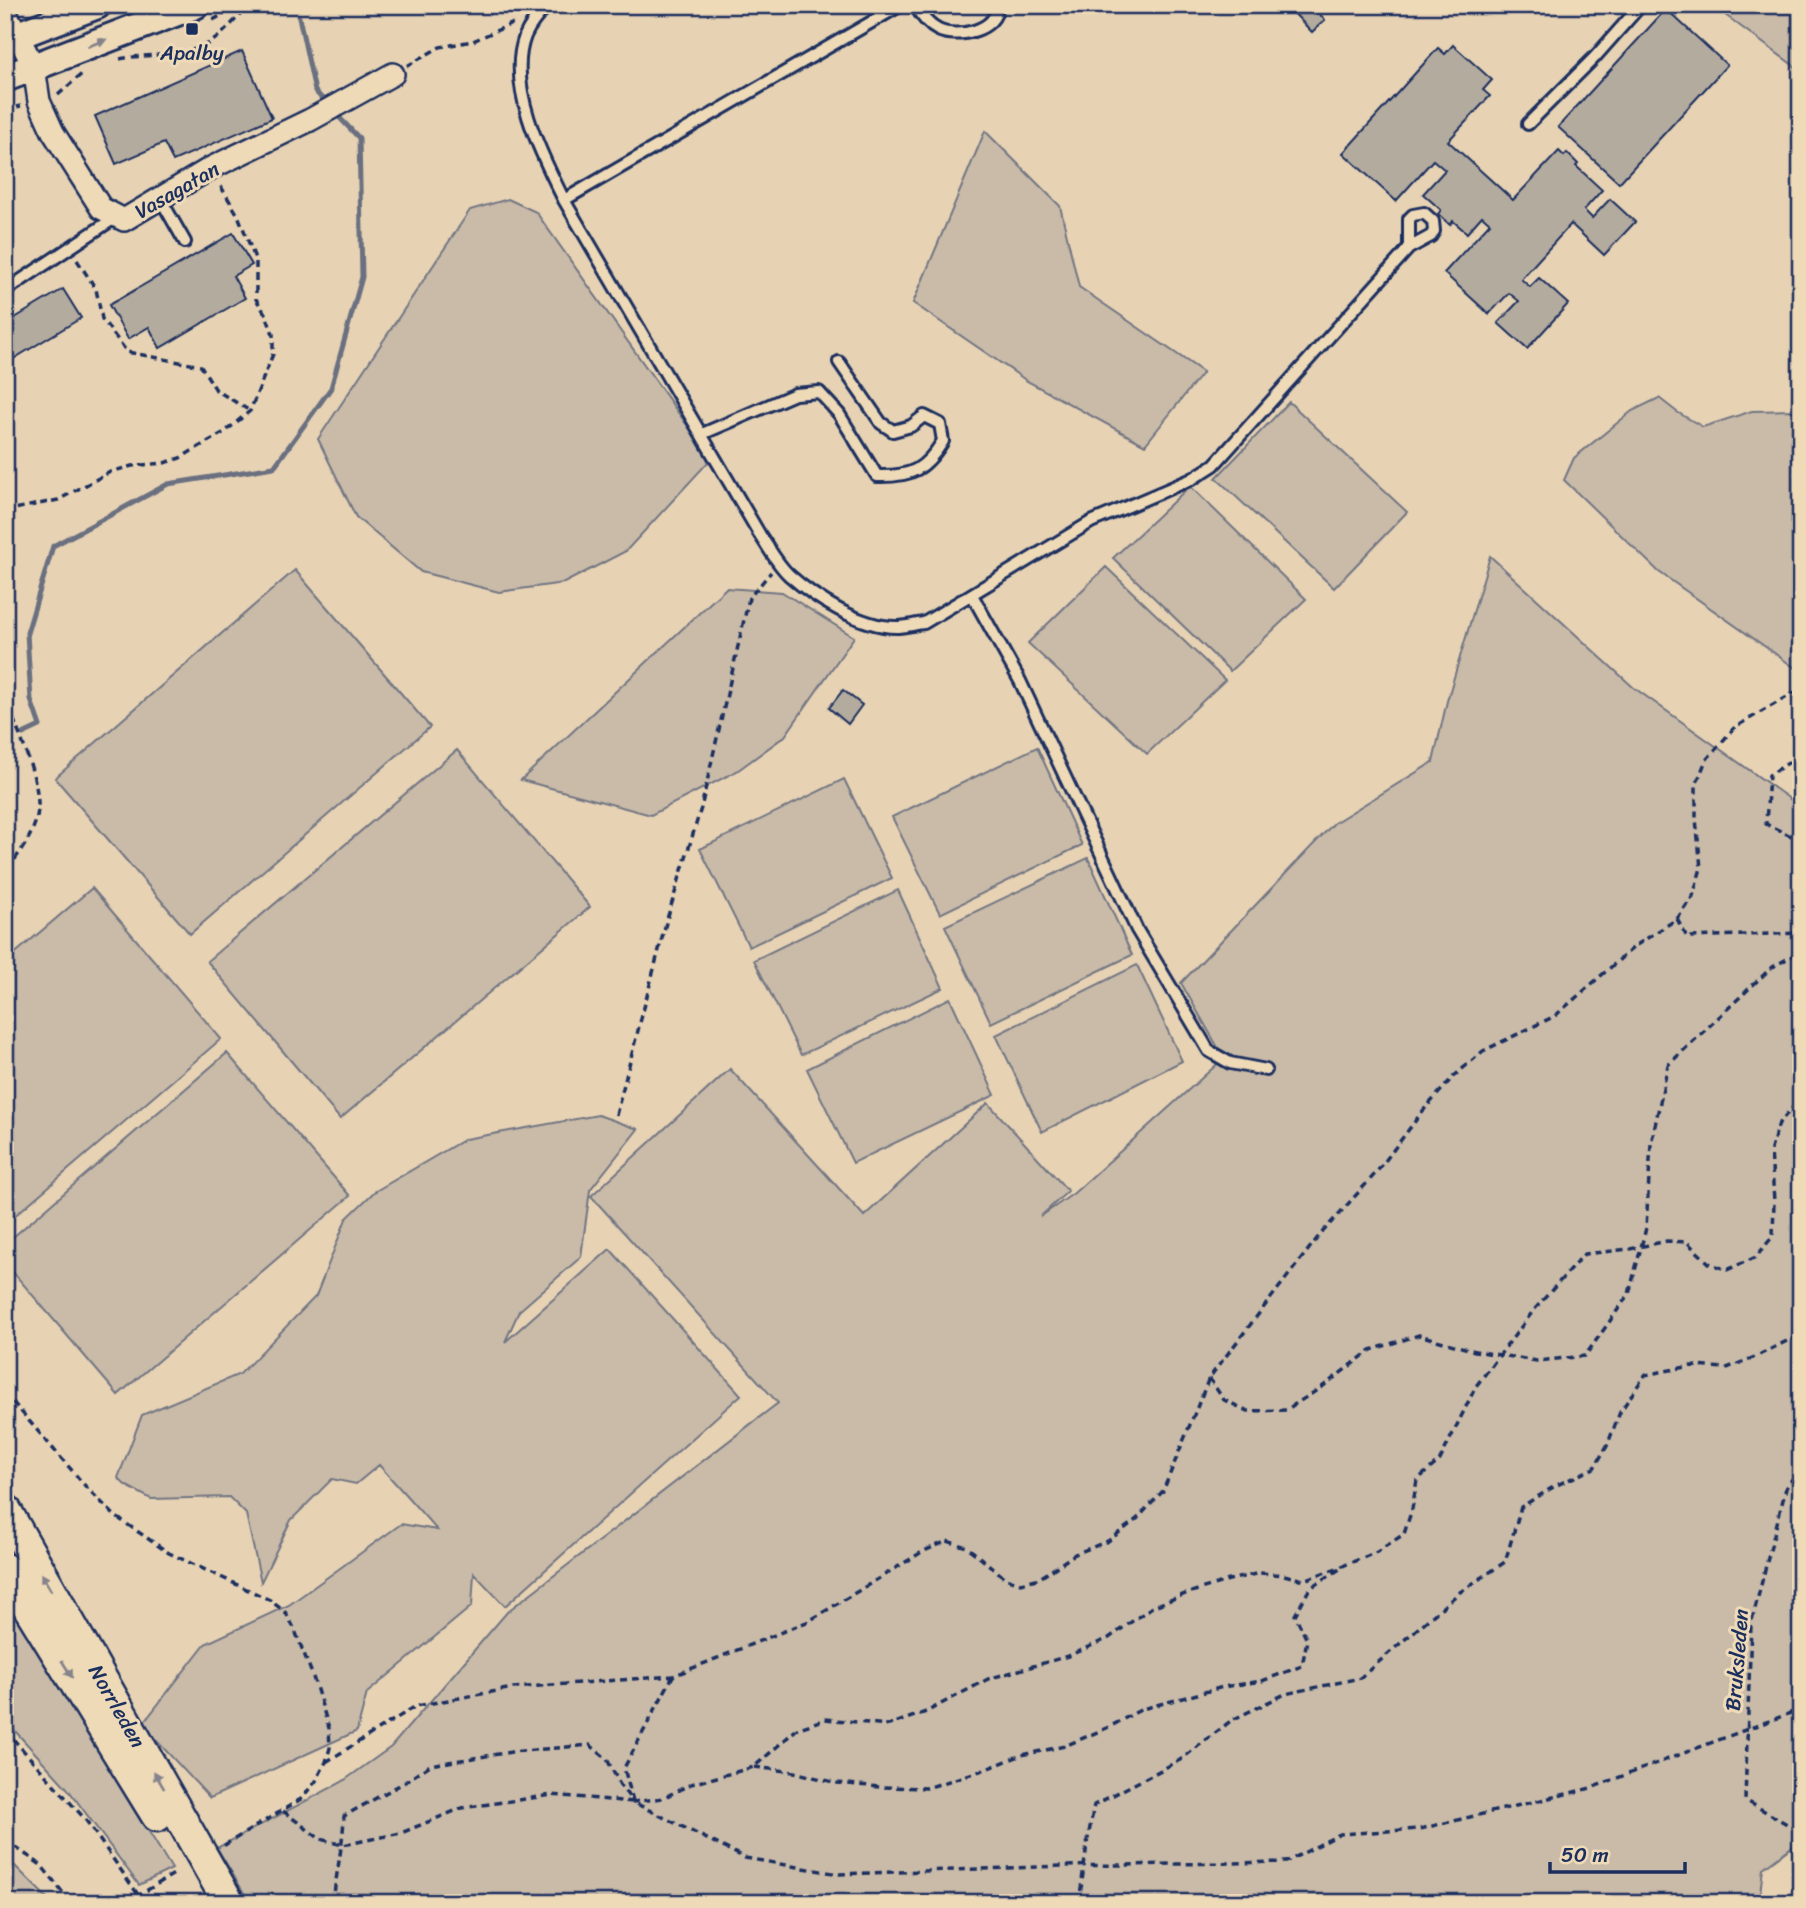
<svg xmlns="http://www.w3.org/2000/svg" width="1806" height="1908" font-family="Sriracha,sans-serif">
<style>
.green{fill:#c9bba8;stroke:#727583;stroke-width:2}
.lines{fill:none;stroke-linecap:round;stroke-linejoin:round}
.stream{stroke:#6b7080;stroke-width:5}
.building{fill:#b4ab9f;stroke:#1b2f5e;stroke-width:2}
.service-casing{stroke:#1b2f5e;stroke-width:16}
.minor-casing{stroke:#1b2f5e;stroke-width:26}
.tertiary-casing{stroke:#1b2f5e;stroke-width:32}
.secondary-casing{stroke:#1b2f5e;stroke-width:35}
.path{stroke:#1b2f5e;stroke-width:3.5;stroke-dasharray:7 5;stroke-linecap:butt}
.service{stroke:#efdab8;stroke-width:10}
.minor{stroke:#efdab8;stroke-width:21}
.tertiary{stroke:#efdab8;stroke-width:26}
.secondary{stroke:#efdab8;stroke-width:30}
.oneway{fill:#85848b}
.poi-dot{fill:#1b2f5e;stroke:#efdab8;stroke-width:2.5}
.labels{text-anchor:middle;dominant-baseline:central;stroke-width:6;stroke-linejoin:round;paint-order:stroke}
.poi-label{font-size:21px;fill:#1b2f5e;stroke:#efdab8}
.street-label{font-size:21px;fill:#1b2f5e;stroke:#efdab8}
</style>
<rect width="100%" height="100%" fill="#e7d3b4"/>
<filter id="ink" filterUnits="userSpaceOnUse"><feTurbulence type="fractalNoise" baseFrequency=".0143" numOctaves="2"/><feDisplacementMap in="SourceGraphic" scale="14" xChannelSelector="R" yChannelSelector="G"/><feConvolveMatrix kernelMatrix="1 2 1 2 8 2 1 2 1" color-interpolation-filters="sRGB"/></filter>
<g filter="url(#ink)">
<path class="green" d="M1714,5h87v66l-88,-65z
M985,131l75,75 19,81 124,85 -58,73 -118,-64 -114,-78z
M508,199l28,13 175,247 -85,92 -62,32 -65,9 -78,-20 -65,-55 -38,-78 152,-229z
M1659,398l18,14 26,15 49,-16 45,-1 4,2v260l-142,-100 -95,-92 10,-22 58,-47z
M1289,402l118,110 -73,76 -118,-110z
M1190,486l116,113 -76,72 -117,-113z
M1490,556l143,131 168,120v1033l-38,28 -4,35h-1509l-33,-55 125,-66 49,-35 117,-136 270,-208 -187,-207 139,-127 134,147 124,-113 80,88 -28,26 34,-24 150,-135 -43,-75 153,-160 99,-61 14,-61z
M1106,567l119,113 -78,74 -119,-111z
M295,570l135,157 -240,207 -135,-156z
M726,588l56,4 72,45 -69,99 -48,35 -86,44 -130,-35z
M1037,747l45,98 -142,69 -48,-97z
M457,750l133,157 -250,212 -133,-158z
M844,779l48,99 -143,69 -49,-98z
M1088,858l44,97 -141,68 -46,-97z
M92,888l129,151 -216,185v-262z
M898,890l45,98 -142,67 -47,-95z
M1137,965l45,96 -140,71 -46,-97z
M950,998l45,97 -142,68 -46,-94z
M227,1053l123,143 -232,199 -113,-132v-19z
M598,1115l40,14 -48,61 -9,67 -62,54 -14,31 105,-93 131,146 -236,211 -31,-33 -2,33 -105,87 -10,38 -147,67 -68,-73 63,-81 84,-39 112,-81 36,6 -58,-65 -23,19 -24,-5 -41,41 -30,62 -15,-68 -17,-17 -78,2 -26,-14 -7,-7 24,-63 98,-41 76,-78 30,-77 28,-27 91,-53z
M5,1598l167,271 -33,16 -72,-97 -62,-68z
M5,1856l47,47h-47z"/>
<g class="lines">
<path class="stream" d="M299,17l16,74 12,13
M23,734l17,-8 -9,-26 -4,-67 26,-87 115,-62 106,-17 57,-79 31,-111 -3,-139 -22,-23
M5,742l5,-3"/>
</g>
<path class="building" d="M1096,5h19l-8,9z
M1286,5h32l-4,4 11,11 -13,12z
M1666,9l61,56 -108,118 -61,-56z
M1453,45l39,35 -9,10 7,6 -42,45 65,59 46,-49 5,5 3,-3 11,11 -2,2 26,24 -18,20 8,8 18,-19 25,23 -31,33 -33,-31 -50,55 9,8 9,-9 29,26 -41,45 -29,-26 21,-22 -10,-8 -20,21 -45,-41 46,-50 -8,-7 -15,17 -14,-12 -3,4 -12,-11 3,-4 -18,-16 22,-24 -12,-10 -37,41 -53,-48 95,-105 7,6z
M242,51l30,67 -99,43 -9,-18 -48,21 -21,-48z
M233,233l19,32 -19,11 12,22 -85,50 -11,-21 -21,12 -19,-34z
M63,289l18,29 -76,46v-40z
M843,690l19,15 -14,19 -19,-16z"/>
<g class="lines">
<g class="service-casing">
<path id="service" d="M548,5c-9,9 -18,19 -23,31 -19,50 17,120 39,164l196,335c9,13 17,29 29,40 26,23 71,52 107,52 9,0 19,-3 28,-4l167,-101 101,-43 22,-14 195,-217 22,-12 3,-5 -1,-10 -9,-8 -11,2 -4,4v29
M915,5c5,9 13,20 23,25 19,9 60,1 59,-25
M1528,124l67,-67 46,-52
M160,198l25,44
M564,200l337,-195
M5,291l111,-74
M702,434l93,-40 24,-2 20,22 38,62c34,1 48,-6 66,-35l-3,-17 -16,-8 -13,10 -18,5 -12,-8 -42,-61
M972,595l48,86 117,249 72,121 21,12 36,7"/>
</g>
<g class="minor-casing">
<path id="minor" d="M5,11l29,56 5,34 14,31 48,76 23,12 87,-52 99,-48 83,-46"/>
</g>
<g class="tertiary-casing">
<path id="tertiary" d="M5,40l92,-35
M5,78l190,-73"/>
</g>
<g class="secondary-casing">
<path id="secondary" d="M5,1509l224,394
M5,1569l152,247"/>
</g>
<path class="path" d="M213,20l18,-10h13
M120,59c29,-6 66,-1 91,-17 16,-10 26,-27 41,-37
M407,66l33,-19 33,-6 43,-19
M58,95l26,-23
M5,109l16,-3
M77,260l19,29 6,30 25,33 74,14 15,24 34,21
M5,511l53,-11 52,-28 22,-6 32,-3 16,-5 46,-27 24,-20 23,-57v-20l-7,-19 -10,-16v-38l-18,-46 -18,-30
M5,696c10,31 39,89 32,120 -5,22 -19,39 -32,57
M1801,755l-32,20 -3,49 27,13 8,7
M1677,919l10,18 114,-4
M616,1115l51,-196 34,-111 48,-210 22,-26
M1209,1378l15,22 24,11 38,-1 36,-23 49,-37 48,-15 56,16 62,10 48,-5 44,-62 17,-66 5,-84 17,-79 103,-97 30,-17
M5,1393l82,95 28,28 54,37 101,47 16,13 8,15 18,46 17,54 1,20 -4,14 -10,19 -15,18 -78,47
M1801,1466l-15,22 -35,136 -6,176 56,32
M5,1730l80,89 59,84
M326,1762l90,-56 97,-18 160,-12 136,-55 113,-69 25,-11 20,6 38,31 16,5 19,-5 35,-24 33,-13 29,-22 26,-28 46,-113 110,-142 57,-63 46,-61 31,-35 30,-26 72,-35 80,-70 42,-27 16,-23 8,-28 -5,-49v-34l10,-25 29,-33 66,-38
M754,1767l40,5 43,11 43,4 47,1 59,-19 36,-14 43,-9 46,-20 31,-17 81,-22 39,-6 40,-15 5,-26 -12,-25 15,-27 30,-19
M633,1801l-9,-33 49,-92
M283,1811l37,28 23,6 58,-12 61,-25 90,-13 81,7 112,56 94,16 226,-8 221,-4 54,-28 80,-5 171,-41 210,-79
M5,1840l36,25 30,38
M126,1903l51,-31
M333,1903c3,-30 10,-57 11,-87l61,-34 25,-17 81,-13 79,-7 17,14 13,26 13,17 30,-4 28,-14 63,-17 43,-38 28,-10 64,6 37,-13 62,-33 80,-23 41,-18 43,-31 36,-14 41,-13 31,-7 24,2 20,5 41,-15 32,-13 27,-18 8,-25 5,-29 23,-20 36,-74 58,-76 50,-56 46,-5 37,-8 20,1 22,21 18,7 29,-13 17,-21 1,-34 -3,-53 8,-26 22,-25
M1079,1903l8,-59 7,-39 86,-45 52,-40 53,-26 75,-16 100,-86 45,-30 16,-55 34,-21 39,-18 13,-22 13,-34 25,-37 46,-9 36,2 28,-11 46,-23
M1784,1903l17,-10"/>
<use href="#service" class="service"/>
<use href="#minor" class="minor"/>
<use href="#tertiary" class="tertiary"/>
<use href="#secondary" class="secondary"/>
</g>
<defs><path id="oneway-solid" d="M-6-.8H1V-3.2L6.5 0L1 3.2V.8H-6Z" transform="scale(1.75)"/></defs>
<g class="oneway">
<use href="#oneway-solid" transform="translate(97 43) rotate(-21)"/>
<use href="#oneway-solid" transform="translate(46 1582) rotate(-120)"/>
<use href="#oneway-solid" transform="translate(67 1669) rotate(58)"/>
<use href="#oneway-solid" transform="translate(159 1780) rotate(-120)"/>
</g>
</g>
<rect class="poi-dot" x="185" y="22" width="14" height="14" rx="3.5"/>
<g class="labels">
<g class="poi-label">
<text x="192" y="53">Apalby</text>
</g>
<g class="street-label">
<text transform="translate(177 190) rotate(-30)">Vasagatan</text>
<text transform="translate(1737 1660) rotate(-85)">Bruksleden</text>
<text transform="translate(117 1706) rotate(60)">Norrleden</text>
</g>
</g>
<rect width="1806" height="1908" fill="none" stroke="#efdab8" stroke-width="28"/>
<rect x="14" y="14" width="1778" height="1880" fill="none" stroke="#1b2f5e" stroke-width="2.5" filter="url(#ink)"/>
<path d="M1550 1862v10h135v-10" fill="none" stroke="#1b2f5e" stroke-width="3.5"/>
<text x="1561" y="1862" font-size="21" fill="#1b2f5e" stroke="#efdab8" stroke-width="5" paint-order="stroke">50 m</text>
</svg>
